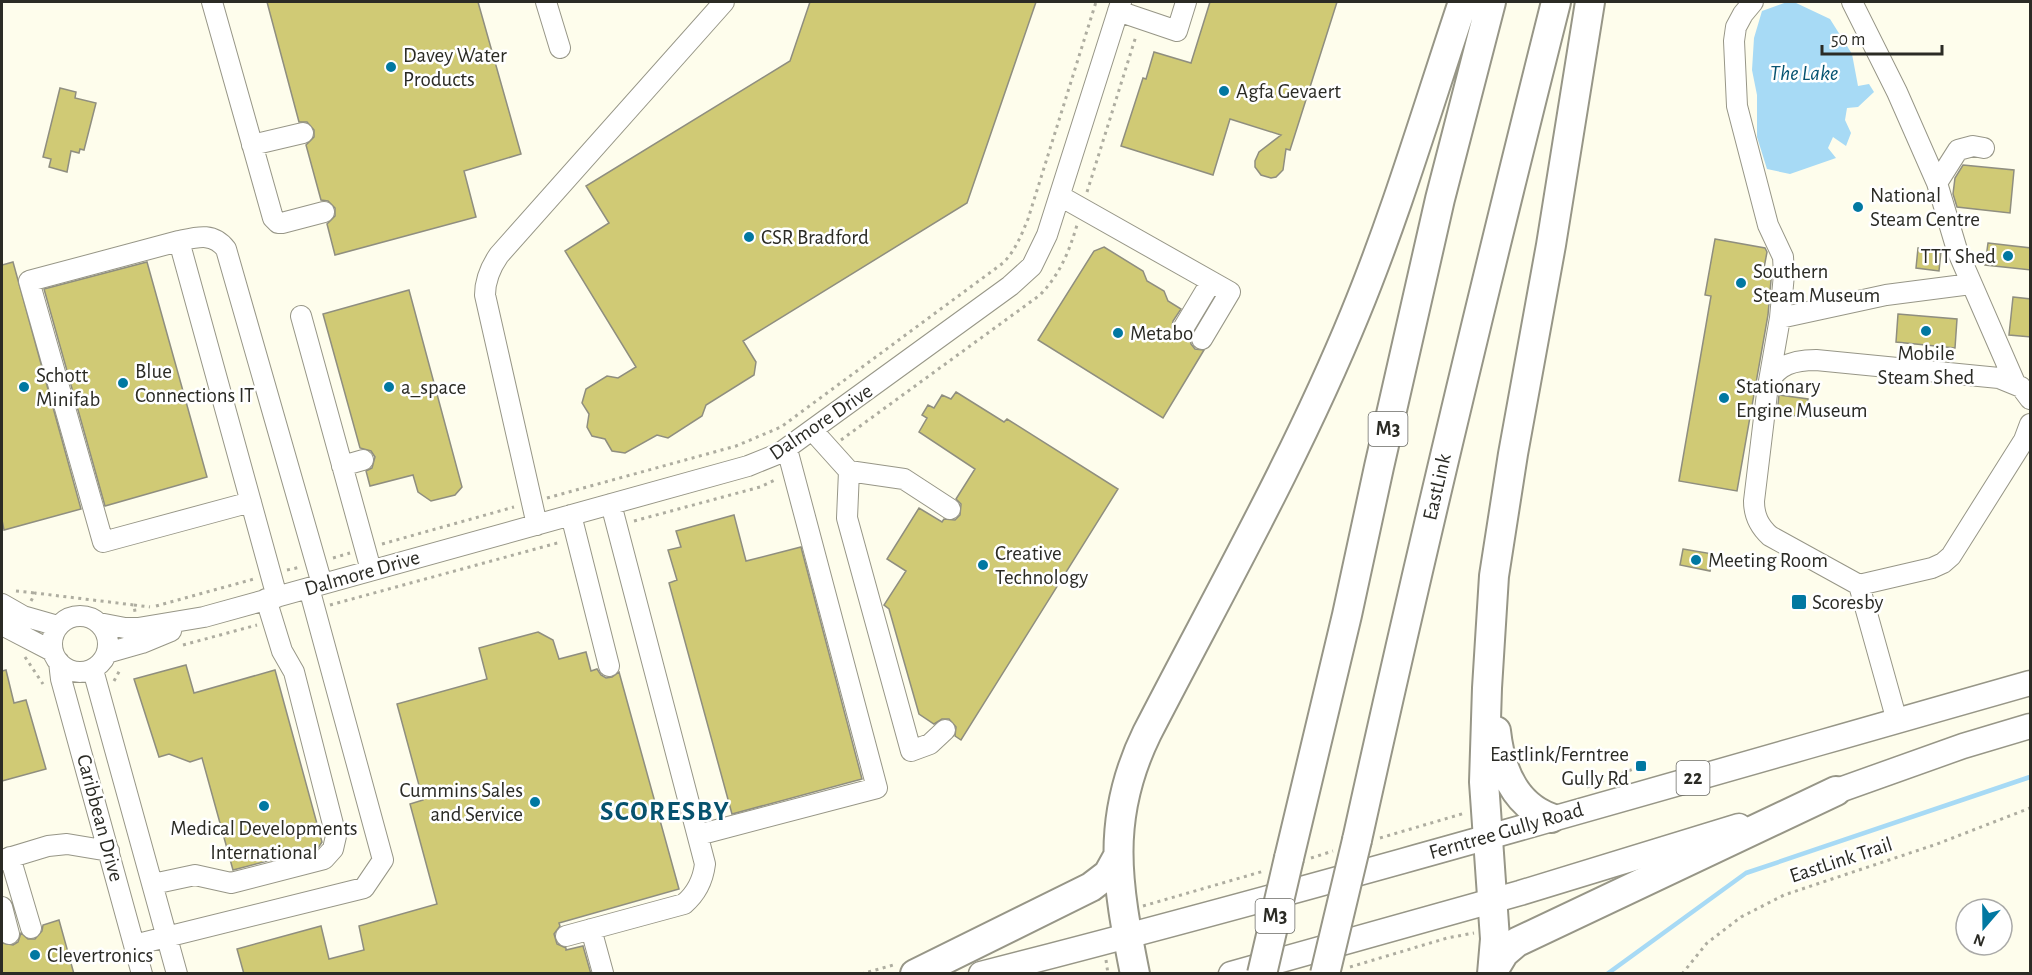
<svg xmlns="http://www.w3.org/2000/svg" width="2032" height="975" font-family="'Alegreya Sans',sans-serif">
<style>
.water{fill:#a7daf5}
.lines{fill:none;stroke-linecap:round;stroke-linejoin:round}
.stream{stroke:#a7daf5;stroke-width:4.5}
.building{fill:#d0ca75;stroke:#8f8e7f;stroke-width:1.5}
.minor-casing{stroke:#979687;stroke-width:22}
.major-casing{stroke:#979687;stroke-width:27}
.highway-casing{stroke:#979687;stroke-width:32}
.path{stroke:#aeada0;stroke-width:3;stroke-dasharray:3 4.5;stroke-linecap:butt}
.minor{stroke:#fff;stroke-width:20}
.major{stroke:#fff;stroke-width:24}
.highway{stroke:#fff;stroke-width:28}
.highway-bridge-casing{stroke:#979687;stroke-width:32;stroke-linecap:butt}
.highway-bridge{stroke:#fff;stroke-width:28}
.poi-dot{fill:#0178a1;stroke:#fff;stroke-width:2}
.labels{text-anchor:middle;dominant-baseline:central;stroke-width:5;stroke-linejoin:round;paint-order:stroke}
.shield{fill:#fff;stroke:#6b6b66;stroke-width:1.5}
.shield-label{font-size:20px;font-weight:bold;fill:#2b2b25}
.poi-label{font-size:21px;fill:#2b2b25;stroke:#fff;text-anchor:start}
.street-label{font-size:21px;fill:#2b2b25;stroke:#fff}
.water-label{font-size:22px;font-style:italic;fill:#075472;stroke:#fff}
.district-label{font-size:27px;font-weight:bold;letter-spacing:1.5px;fill:#07526e;stroke:#fff}
</style>
<rect width="100%" height="100%" fill="#fefdec"/>
<path class="water" d="M1787,2h7l36,17 22,35 6,32 11,-2 5,8 -16,15 -11,1 -2,12 6,13 -5,13 -13,-9 -5,11 8,10 -46,16 -23,-5 -10,-32v-42l-5,-25 2,-32 8,-27z"/>
<g class="lines">
<path class="stream" d="M1607,974l139,-101 284,-96"/>
</g>
<path class="building" d="M267,2h211l43,152 -57,17 12,46 -141,38 -8,-31 8,-8v-8l-7,-7 -7,-1 -15,-55 8,-8v-7l-7,-8h-8z
M810,2h226l-69,201 -224,138 13,21 -2,13 -48,30 -4,11 -34,22 -11,-3 -32,18 -13,-2 -7,-12 -13,-3 -5,-9 2,-13 -7,-11 4,-14 21,-13 11,2 18,-11 -71,-116 44,-28 -23,-37 204,-125z
M1210,2h127l-47,148 -4,-1 -3,21 -7,7 -5,1 -10,-3 -6,-8v-6l4,-9 22,-17 -51,-16 -17,56 -92,-29 22,-68 3,1 8,-27 37,11z
M60,88l16,4 -1,6 21,5 -12,47 -4,-1 -1,4 -8,-2 -4,21 -18,-5 2,-8 -8,-2z
M1963,165l51,5 -4,43 -53,-6 -4,-13 2,-16z
M1715,239l50,9 2,4 -3,16 8,1 -4,46 -31,176 -58,-10 32,-185 -6,-1z
M1988,243l43,5v22l-46,-5z
M1104,247l39,24 4,10 17,10 4,10 13,8 -8,12 -1,6 2,6 9,6 7,-2 1,7 4,5 9,1 -41,68 -125,-78 56,-89z
M1918,248l23,3 -2,20 -23,-3z
M13,262l68,247 -77,21 -2,-10v-255z
M147,262l60,215 -102,29 -61,-217z
M409,290l53,197 -7,8 -24,6 -13,-9 -5,-17 -43,11 -4,-15 6,-3 3,-11 -4,-6 -11,-3 -37,-134z
M2013,297l18,2v38l-22,-2z
M1898,314l59,5 -2,29 -59,-6z
M956,392l48,30 3,-3 111,70 -157,251 -6,-4 1,-9 -7,-8h-7l-8,5 -15,-10 -30,-105 -5,-4 22,-34 -19,-12 32,-51 23,14 2,-3 11,1 5,-5 1,-11 -5,-5 19,-30 -56,-37 8,-14 -5,-3 6,-10 6,3 8,-13 9,4z
M1779,395l29,4 -2,18 -29,-3z
M734,515l12,46 55,-14 61,232 -130,35 -63,-231 8,-3 -9,-30 13,-3 -5,-16z
M1683,549l30,5 -3,17 -30,-6z
M538,632l15,8 6,19 27,-7 5,19 6,-2 4,6 5,3 6,-1 7,-5 60,217 -120,34 1,3 -6,8 3,10 9,4v2l17,-4 8,28h-347l-7,-25 84,-23 8,33 35,-9 -5,-24 78,-22 -27,-100 13,-4 -26,-96 90,-25 -8,-31z
M186,665l8,28 81,-23 47,172 -4,6 -85,22 -31,-112 -12,4 -21,-8 -10,3 -25,-78z
M6,670l8,33 12,-3 20,69 -44,12v-110z
M59,920l15,54h-72v-31l11,2 5,-3 3,-9 7,6h7l7,-8 1,-6z"/>
<g class="lines">
<g class="minor-casing">
<path id="minor" d="M212,2l61,216 5,5h4l42,-11
M546,2l14,46
M1753,2l-10,12 -7,13 -2,14 3,65 31,119 15,32 1,17 -4,44
M1852,2l45,90 40,91 20,67 58,133
M1118,11l59,20 9,-29
M252,145l51,-12
M1937,183l21,-33 15,-4 11,2
M1060,196l170,96 -28,47
M179,241c18,-4 34,-9 47,8l96,335
M301,316l70,254
M1184,327l27,-45
M1769,381l11,-63 106,-23 85,-11
M2030,399l-9,-12 -22,-9 -183,-18c-20,0 -40,4 -48,25l-14,116c0,15 5,25 16,35l89,49 73,-17 11,-5 8,-7 73,-116 6,-16
M813,431l36,40 -2,47 64,233 19,-7 15,-14
M342,466l21,-6
M849,471l55,8 46,30
M251,502l-148,40 -74,-261 150,-40 98,356
M571,515l38,151
M537,525l-52,-230c0,-15 5,-27 14,-40l225,-253
M1859,585l38,136
M2,604l21,12 35,10
M52 644a28 28 0 1 1 56 0a28 28 0 1 1-56 0Z
M99,623l26,5h13l66,-11 544,-151 32,-13 230,-167 22,-20 15,-31 74,-233
M2,625l50,26
M107,653l35,-10 29,-12
M59,662l2,17 81,295
M93,670l84,304
M698,835l179,-47 -90,-339
M10,857l21,71
M2,860l46,-14 19,-2 42,7
M153,884l42,-9 36,8 93,-24 9,-10 3,-13 -42,-164 -12,-21 -16,-52
M2,907l7,27
M591,929l12,44
M566,936l118,-32c13,-11 19,-24 21,-40l-94,-360
M134,945l230,-57 19,-28 -74,-272"/>
</g>
<g class="major-casing">
<path id="major" d="M1820,797l143,-51 67,-20
M981,974c352,-90 700,-192 1049,-291
M1231,974l289,-81 219,-67"/>
</g>
<g class="highway-casing">
<path id="highway" d="M1496,731c4,36 18,74 55,87
M1357,840c62,-281 129,-560 199,-838
M1289,858l58,-243 32,-148 61,-268 51,-197
M1492,973l12,-20 13,-11 319,-151
M915,974l176,-87 17,-13 10,-18
M1135,974c-18,-90 -30,-155 12,-241 71,-138 149,-275 208,-419 42,-102 73,-208 108,-312
M1492,974l3,-35 -11,-157 3,-94 7,-112 19,-122 38,-209 39,-243"/>
</g>
<path class="path" d="M1087,192l49,-156
M841,440l199,-145c20,-21 29,-43 37,-70
M547,498l189,-52 45,-19 222,-164c12,-12 18,-27 25,-44l68,-217
M634,521l126,-34 17,-8
M382,544l132,-37
M333,558l17,-5
M287,570l14,-3
M16,591l19,2
M31,601l4,-8 99,12 1,7
M134,605l16,2
M330,605l231,-63
M156,606l98,-27
M183,645l74,-20
M25,657l18,27
M114,681l7,-13
M1587,787l54,-21
M1380,838l85,-25
M1311,858l22,-7
M1143,906l121,-35
M1106,960l2,14
M1350,967l97,-29 27,-5
M861,974l36,-10
M1682,974l25,-31 34,-26 43,-22 153,-51 93,-36"/>
<use href="#minor" class="minor"/>
<use href="#major" class="major"/>
<use href="#highway" class="highway"/>
<g class="highway-bridge-casing">
<path id="highway-bridge" d="M1262,974l27,-116
M1325,974l32,-134"/>
</g>
<use href="#highway-bridge" class="highway-bridge"/>
</g>
<g class="poi-dot">
<circle cx="391" cy="67" r="6"/>
<circle cx="1224" cy="91" r="6"/>
<circle cx="1858" cy="207" r="6"/>
<circle cx="749" cy="237" r="6"/>
<circle cx="2008" cy="256" r="6"/>
<circle cx="1741" cy="283" r="6"/>
<circle cx="1926" cy="331" r="6"/>
<circle cx="1118" cy="333" r="6"/>
<circle cx="123" cy="383" r="6"/>
<circle cx="24" cy="387" r="6"/>
<circle cx="389" cy="387" r="6"/>
<circle cx="1724" cy="398" r="6"/>
<circle cx="1696" cy="560" r="6"/>
<circle cx="983" cy="565" r="6"/>
<rect x="1791" y="594" width="16" height="16" rx="3"/>
<rect x="1635" y="760" width="12" height="12" rx="3"/>
<circle cx="535" cy="802" r="6"/>
<circle cx="264" cy="806" r="6"/>
<circle cx="35" cy="955" r="6"/>
</g>
<g class="labels">
<g class="shield">
<rect x="1368.5" y="412" width="39" height="34" rx="4.5"/>
<rect x="1676.5" y="761" width="33" height="34" rx="4.5"/>
<rect x="1255.5" y="899" width="39" height="34" rx="4.5"/>
</g>
<g class="shield-label">
<text x="1388" y="429">M3</text>
<text x="1693" y="778">22</text>
<text x="1275" y="916">M3</text>
</g>
<g class="poi-label">
<text x="403" y="55">Davey Water<tspan x="403" dy="24">Products</tspan></text>
<text x="1236" y="91">Agfa Gevaert</text>
<text x="1870" y="195">National<tspan x="1870" dy="24">Steam Centre</tspan></text>
<text x="761" y="237">CSR Bradford</text>
<text x="1996" y="256" text-anchor="end">TTT Shed</text>
<text x="1753" y="271">Southern<tspan x="1753" dy="24">Steam Museum</tspan></text>
<text x="1130" y="333">Metabo</text>
<text x="1926" y="353" text-anchor="middle">Mobile<tspan x="1926" dy="24">Steam Shed</tspan></text>
<text x="135" y="371">Blue<tspan x="135" dy="24">Connections IT</tspan></text>
<text x="36" y="375">Schott<tspan x="36" dy="24">Minifab</tspan></text>
<text x="1736" y="386">Stationary<tspan x="1736" dy="24">Engine Museum</tspan></text>
<text x="401" y="387">a_space</text>
<text x="995" y="553">Creative<tspan x="995" dy="24">Technology</tspan></text>
<text x="1708" y="560">Meeting Room</text>
<text x="1812" y="602">Scoresby</text>
<text x="1629" y="754" text-anchor="end">Eastlink/Ferntree<tspan x="1629" dy="24">Gully Rd</tspan></text>
<text x="523" y="790" text-anchor="end">Cummins Sales<tspan x="523" dy="24">and Service</tspan></text>
<text x="264" y="828" text-anchor="middle">Medical Developments<tspan x="264" dy="24">International</tspan></text>
<text x="47" y="955">Clevertronics</text>
</g>
<g class="street-label">
<text transform="translate(821 422) rotate(-34)">Dalmore Drive</text>
<text transform="translate(1437 487) rotate(-77)">EastLink</text>
<text transform="translate(362 573) rotate(-16)">Dalmore Drive</text>
<text transform="translate(100 818) rotate(75)">Caribbean Drive</text>
<text transform="translate(1506 831) rotate(-16)">Ferntree Gully Road</text>
<text transform="translate(1841 860) rotate(-18)">EastLink Trail</text>
</g>
<g class="water-label">
<text x="1804" y="73">The Lake</text>
</g>
<g class="district-label">
<text x="665" y="811">SCORESBY</text>
</g>
</g>
<rect width="2032" height="975" fill="none" stroke="#2b2b25" stroke-width="6"/>
<g transform="translate(1984 927) rotate(200)"><circle r="28" fill="#ffffff" stroke="#aaaaa8" stroke-width="1.5"/>
<path d="M0-4.5L10 22L0 15L-10 22Z" fill="#0178a1"/>
<text y="-9" font-size="16" font-weight="bold" text-anchor="middle" fill="#2b2b25">N</text>
</g>
<path d="M1822 45v9h120v-9" fill="none" stroke="#2b2b25" stroke-width="3"/>
<text x="1831" y="45" font-size="18" fill="#2b2b25" stroke="#ffffff" stroke-width="4.5" paint-order="stroke">50 m</text>
</svg>
